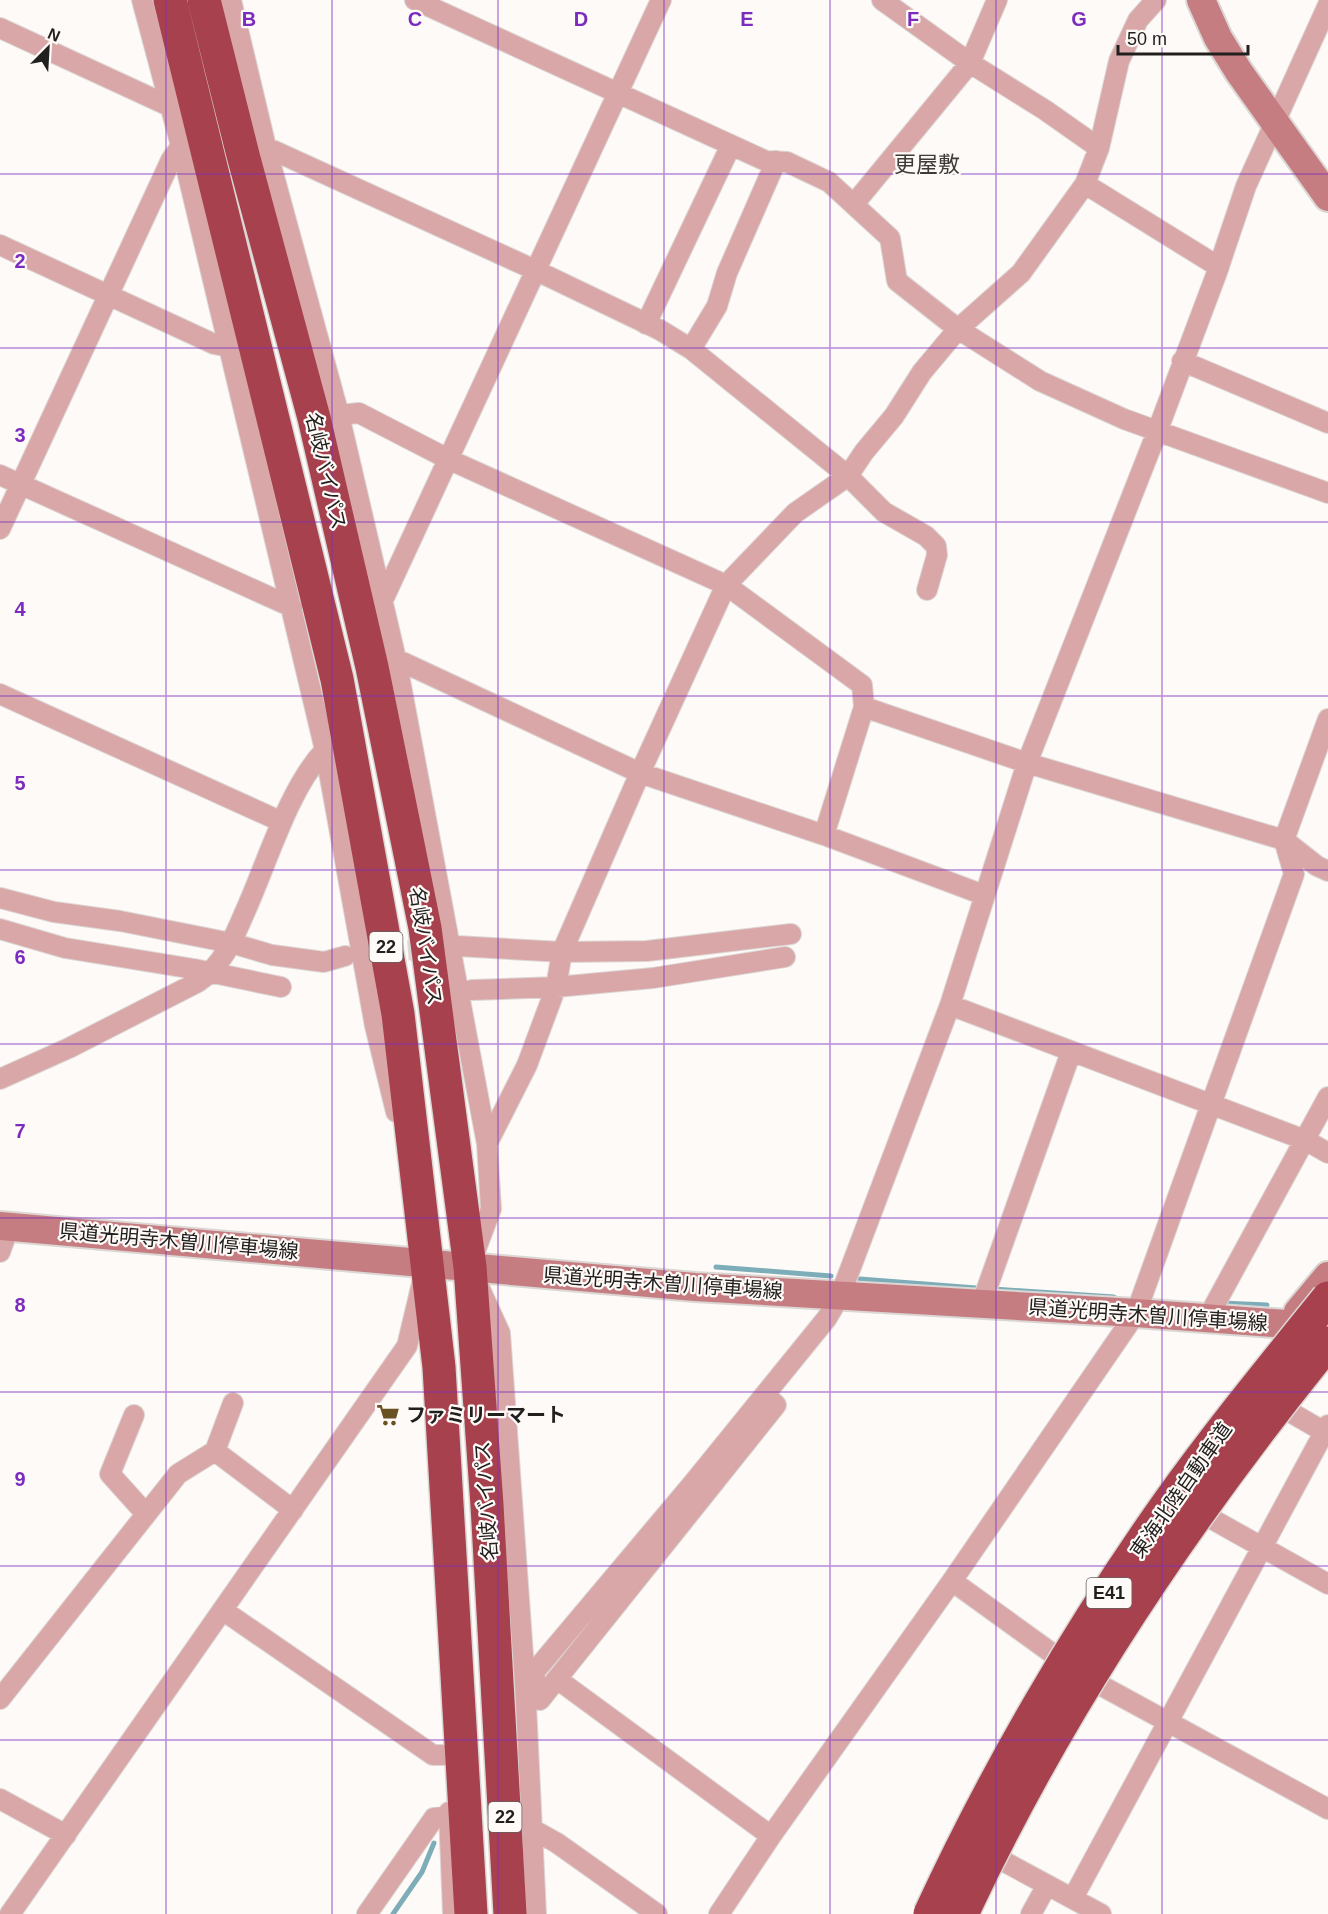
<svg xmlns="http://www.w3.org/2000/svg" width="1328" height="1914" font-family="Arial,'Noto Sans JP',sans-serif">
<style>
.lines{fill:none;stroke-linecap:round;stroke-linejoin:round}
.stream{stroke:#7cadb8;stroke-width:5}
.street-tunnel{stroke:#ddd9d7;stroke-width:20;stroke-dasharray:20 10;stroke-linecap:butt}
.street-casing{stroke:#dbd7d4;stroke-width:22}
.secondary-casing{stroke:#dbd7d4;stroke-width:32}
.highway-casing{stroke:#dbd7d4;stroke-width:36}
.street{stroke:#daa7a9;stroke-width:20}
.secondary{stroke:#c67d81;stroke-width:28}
.highway{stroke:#a7414d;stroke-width:33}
.highway-bridge-casing{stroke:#dbd7d4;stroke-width:36;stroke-linecap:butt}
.highway-bridge{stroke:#a7414d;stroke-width:33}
.grid{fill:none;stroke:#7b2cbf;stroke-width:1.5;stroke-opacity:0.55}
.labels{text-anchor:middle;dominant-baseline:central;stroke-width:4.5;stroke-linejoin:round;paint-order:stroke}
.shield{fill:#fefaf7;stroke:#646160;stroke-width:1.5}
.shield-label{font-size:18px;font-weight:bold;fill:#22201f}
.street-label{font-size:20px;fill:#22201f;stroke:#fefaf7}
.poi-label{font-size:20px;font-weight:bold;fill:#22201f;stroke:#fefaf7;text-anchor:start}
.quarter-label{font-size:22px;fill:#3f3c38;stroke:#fefaf7}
.grid-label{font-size:20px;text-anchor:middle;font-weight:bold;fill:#7b2cbf;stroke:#fefaf7;stroke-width:4.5;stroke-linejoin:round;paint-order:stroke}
</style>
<rect width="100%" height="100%" fill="#fefaf7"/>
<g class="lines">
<path class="stream" d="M716,1267l115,9
M860,1279l116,9
M993,1289l121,8
M1221,1303l46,2
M393,1914l29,-42 12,-29"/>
<path class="street-tunnel" d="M378,953l60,-5"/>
<g class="street-casing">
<path id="street" d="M142,0l39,146 144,604 50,276 21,86
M231,0l35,147 73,268 57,244 91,485 4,65 -18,48
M415,0l351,161 21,1 42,20 61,56 7,43 61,48 82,52 84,38 204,74
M882,0l88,63 75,47 54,38
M1156,0l-18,20 -19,41 -20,87 -14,36 134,83
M0,28l169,78
M266,147l269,123 125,60 31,19 157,127 36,36 42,24 10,10 1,9 -10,35
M854,204l116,-141 27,-63
M0,245l214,99 15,3
M646,324l85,-179
M691,349l26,-43 10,-33 49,-112
M1182,361l146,62
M339,415l20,-2 91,47 276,125 136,100 2,22 -40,128
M0,475l292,132
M0,529l171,-369 10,-14
M383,600l278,-600
M396,659l244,114 184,62 160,60
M0,694l282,128
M864,707l163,56 257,77 33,26 11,5
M0,898l54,14 66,9 111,22 41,12 52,7 21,-6
M0,929l65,19 129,21 87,18
M457,946l105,6 85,-1 144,-17
M472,990l84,-3 97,-9 132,-21
M950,1005l355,135 23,13
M0,1079l69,-31 129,-66c24,-16 35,-42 46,-68 23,-50 44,-125 81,-164
M487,1144l40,-79 29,-78 6,-35 78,-179 86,-188 69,-72 53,-37 16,-24 30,-36 28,-44 36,-43 63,-56 64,-89
M0,1252l9,-25
M479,1287l21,46 25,350 11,231
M981,1305l90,-253
M1207,1319l121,-222
M1290,1412l38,22
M134,1415l-24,59 36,40
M215,1451l18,-48
M1210,1518l118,66
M952,1581l101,73 49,32 226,123
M224,1611l209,144h13
M534,1674l6,26 236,-295 -11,-10
M557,1679l214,157
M525,1683l169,-201 133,-164 13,-22 110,-291 77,-242 130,-331 59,-157 30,-89 82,-181
M0,1699l178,-225 37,-23 78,59
M0,1799l66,36
M449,1812l4,102
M532,1829l25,14 100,71
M1003,1861l98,53
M1073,1898l255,-473
M10,1914l397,-568 15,-63
M367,1914l67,-96 15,-2
M719,1914l52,-78 181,-255 184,-268 158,-439 -10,-34 44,-121
M1031,1914l16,-29"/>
</g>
<g class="secondary-casing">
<path id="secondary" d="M1201,0l17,38 21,34 89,125
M0,1226l695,61 441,26 192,14
M1298,1312l30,-36"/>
</g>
<g class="highway-casing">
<path id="highway" d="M170,0l167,679 61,335 41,353 32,547
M204,0l39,155 71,263 58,249 53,261 45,339 17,238 23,409"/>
</g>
<use href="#street" class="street"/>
<use href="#secondary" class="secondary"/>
<use href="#highway" class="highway"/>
<g class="highway-bridge-casing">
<path id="highway-bridge" d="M930,1914c65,-141 149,-285 239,-412 50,-70 105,-137 159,-204
M962,1914c96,-206 223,-395 366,-571"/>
</g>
<use href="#highway-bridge" class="highway-bridge"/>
</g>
<path class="grid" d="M166,0v1914M332,0v1914M498,0v1914M664,0v1914M830,0v1914M996,0v1914M1162,0v1914M0,174h1328M0,348h1328M0,522h1328M0,696h1328M0,870h1328M0,1044h1328M0,1218h1328M0,1392h1328M0,1566h1328M0,1740h1328"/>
<defs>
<g id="supermarket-bare" transform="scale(1.8)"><path d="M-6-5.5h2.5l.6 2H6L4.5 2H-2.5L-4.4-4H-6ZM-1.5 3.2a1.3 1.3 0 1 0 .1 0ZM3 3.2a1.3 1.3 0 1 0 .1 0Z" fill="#6a5122" stroke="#fefaf7" stroke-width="2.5" paint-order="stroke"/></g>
</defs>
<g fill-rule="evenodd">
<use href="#supermarket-bare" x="388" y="1415"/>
</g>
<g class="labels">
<g class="shield">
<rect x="369.5" y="932" width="33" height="30" rx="4.5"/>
<rect x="1086.5" y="1578" width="45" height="30" rx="4.5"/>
<rect x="488.5" y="1802" width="33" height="30" rx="4.5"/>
</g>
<g class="shield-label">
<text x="386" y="947">22</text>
<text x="1109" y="1593">E41</text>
<text x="505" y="1817">22</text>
</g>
<g class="street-label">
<text transform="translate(326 471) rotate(77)">名岐バイパス</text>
<text transform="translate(426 946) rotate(81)">名岐バイパス</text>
<text transform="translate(179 1241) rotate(5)">県道光明寺木曽川停車場線</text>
<text transform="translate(663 1283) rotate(4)">県道光明寺木曽川停車場線</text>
<text transform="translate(1148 1315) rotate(4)">県道光明寺木曽川停車場線</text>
<text transform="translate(1181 1490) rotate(-55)">東海北陸自動車道</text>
<text transform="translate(486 1501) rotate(-94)">名岐バイパス</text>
</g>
<g class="poi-label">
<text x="406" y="1415">ファミリーマート</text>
</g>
<g class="quarter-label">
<text x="927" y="164">更屋敷</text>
</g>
</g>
<g class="grid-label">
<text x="249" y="26">B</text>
<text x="415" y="26">C</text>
<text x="581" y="26">D</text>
<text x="747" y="26">E</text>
<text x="913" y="26">F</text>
<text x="1079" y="26">G</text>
<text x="20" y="268">2</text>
<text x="20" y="442">3</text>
<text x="20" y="616">4</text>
<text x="20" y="790">5</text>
<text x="20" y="964">6</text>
<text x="20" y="1138">7</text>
<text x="20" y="1312">8</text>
<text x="20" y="1486">9</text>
</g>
<g transform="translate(48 48) rotate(24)" stroke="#fefaf7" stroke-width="4.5" paint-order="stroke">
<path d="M0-4.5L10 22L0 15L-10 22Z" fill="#22201f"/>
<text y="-9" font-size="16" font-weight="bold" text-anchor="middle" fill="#22201f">N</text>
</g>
<path d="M1118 45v9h130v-9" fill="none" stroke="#22201f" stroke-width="3"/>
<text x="1127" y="45" font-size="18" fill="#22201f" stroke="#fefaf7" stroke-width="4.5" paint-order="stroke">50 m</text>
</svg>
